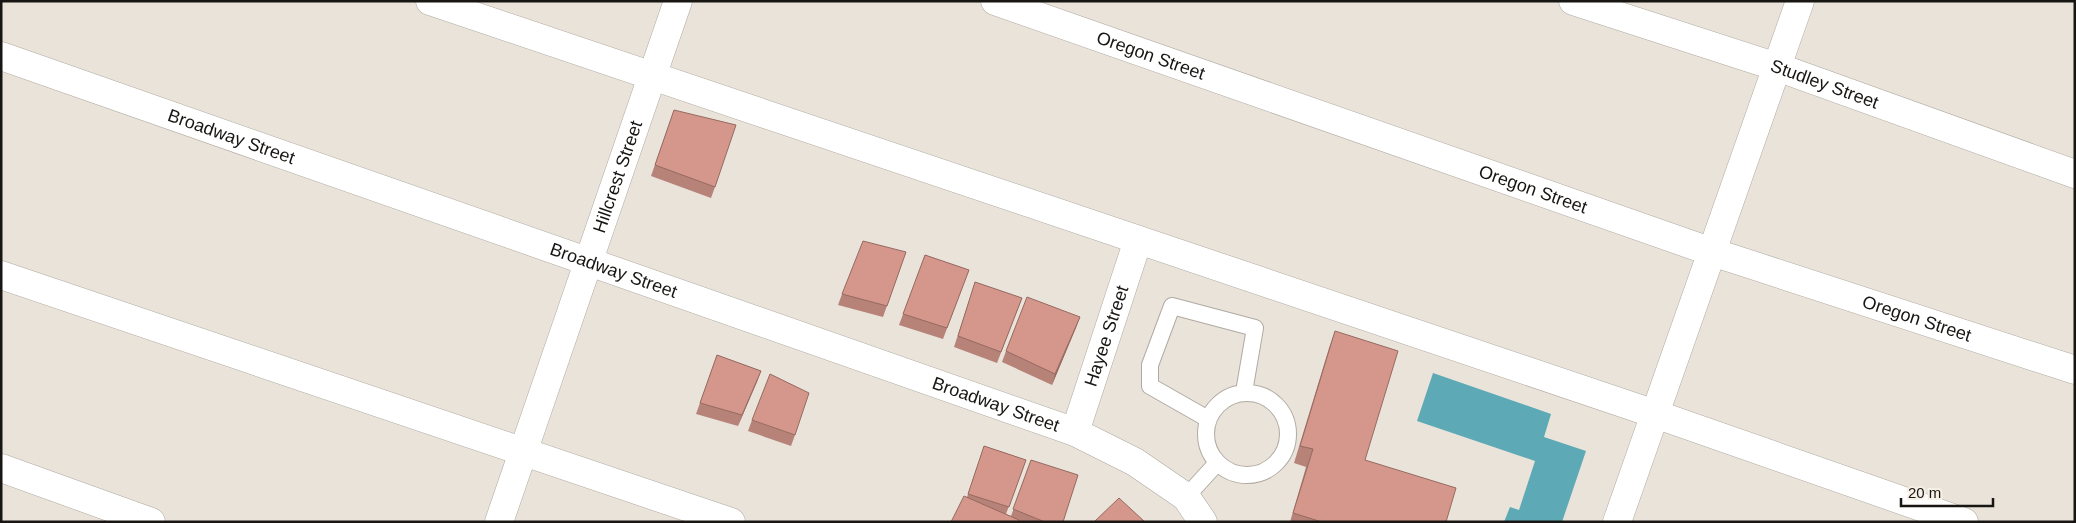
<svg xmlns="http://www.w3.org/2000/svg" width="2076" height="523" font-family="Helvetica,sans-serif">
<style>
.water{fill:#5ea9b6}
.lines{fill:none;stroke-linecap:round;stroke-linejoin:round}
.lane-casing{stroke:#b1aaa2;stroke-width:18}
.street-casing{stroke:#b1aaa2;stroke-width:29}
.lane{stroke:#fff;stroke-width:16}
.street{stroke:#fff;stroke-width:28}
.wall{fill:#b78278}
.shaded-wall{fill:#956a61}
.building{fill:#d5978b;stroke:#956a61}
.labels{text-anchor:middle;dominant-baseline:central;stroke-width:4.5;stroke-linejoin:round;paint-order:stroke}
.street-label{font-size:18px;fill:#181613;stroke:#f7f0e7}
</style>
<rect width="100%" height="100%" fill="#e9e3da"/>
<path class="water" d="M1433,373l118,41 -7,23 42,14 -24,71h-58l6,-15 9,3 16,-49 -118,-40z"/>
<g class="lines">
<g class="lane-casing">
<path id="lane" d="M1206 434a41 41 0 1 1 82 0a41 41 0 1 1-82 0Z
M1208,419l-58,-33v-21l22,-59 83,22 -11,64
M1186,497l31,-34"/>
</g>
<g class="street-casing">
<g id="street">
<path d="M430,1l1225,413 309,108"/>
<path id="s1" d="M995,1l717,251 363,118"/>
<path id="s2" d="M1573,1l204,66 298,107"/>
<path id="s3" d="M1,56l1074,376 60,30 51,35 17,25"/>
<path d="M1,275l730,247"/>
<path id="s4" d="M1075,432l63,-192"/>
<path d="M1,468l150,54"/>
<path id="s5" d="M499,522l179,-521"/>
<path d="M1617,522l183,-521"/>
</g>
</g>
<use href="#lane" class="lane"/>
<use href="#street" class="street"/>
</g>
<path class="wall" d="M674,110l41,77 -4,11 -60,-22z
M906,252l-23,65 -45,-12 4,-11z
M925,255l44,15 -26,69 -44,-14z
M975,282l47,16 -25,65 -43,-16z
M1080,317l-28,68 -50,-23 4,-11z
M1335,331l30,129 81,62h-156l16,-55 -12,-4 35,-115z
M717,355l44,16 -23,55 -42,-12z
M752,420l43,15 -4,11 -43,-15z
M984,446l42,14 -20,54 5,2 20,-56 32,62h-112l16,-25z"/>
<path class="shaded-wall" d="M1080,317l-4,11 -24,57 3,-11z
M761,371l-4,11 -19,44 4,-11z"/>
<path class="building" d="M674,110l62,15 -21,62 -60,-22z
M863,241l43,11 -19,54 -45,-12z
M925,255l44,15 -22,58 -44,-14z
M975,282l47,16 -21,54 -43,-16z
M1027,297l53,20 -25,57 -49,-23z
M1335,331l63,20 -33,109 91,28 -10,34h-124l-29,-9 20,-64 -13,-3z
M717,355l44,16 -19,44 -42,-12z
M770,374l39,19 -14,42 -43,-15z
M984,446l42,14 -17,47 -41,-13z
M1031,460l47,15 -15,47h-18l-32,-13z
M964,496l55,24 -1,2h-67z
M1119,498l26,24h-51z"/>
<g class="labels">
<g class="street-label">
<text stroke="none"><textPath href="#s1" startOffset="165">Oregon Street</textPath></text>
<text stroke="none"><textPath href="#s2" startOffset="265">Studley Street</textPath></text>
<text stroke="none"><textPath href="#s3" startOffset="244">Broadway Street</textPath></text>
<text stroke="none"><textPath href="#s5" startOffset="365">Hillcrest Street</textPath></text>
<text stroke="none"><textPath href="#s1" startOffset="570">Oregon Street</textPath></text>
<text stroke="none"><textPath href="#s3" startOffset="649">Broadway Street</textPath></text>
<text stroke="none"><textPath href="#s1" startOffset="975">Oregon Street</textPath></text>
<text stroke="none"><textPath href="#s4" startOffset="101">Hayee Street</textPath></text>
<text stroke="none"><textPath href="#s3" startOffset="1054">Broadway Street</textPath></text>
</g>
</g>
<rect width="2076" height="523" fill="none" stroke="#181613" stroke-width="5"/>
<path d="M1901 498v8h92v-8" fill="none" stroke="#181613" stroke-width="2.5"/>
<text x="1908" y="498" font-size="15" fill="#181613" stroke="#f7f0e7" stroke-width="4" paint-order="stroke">20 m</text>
</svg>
